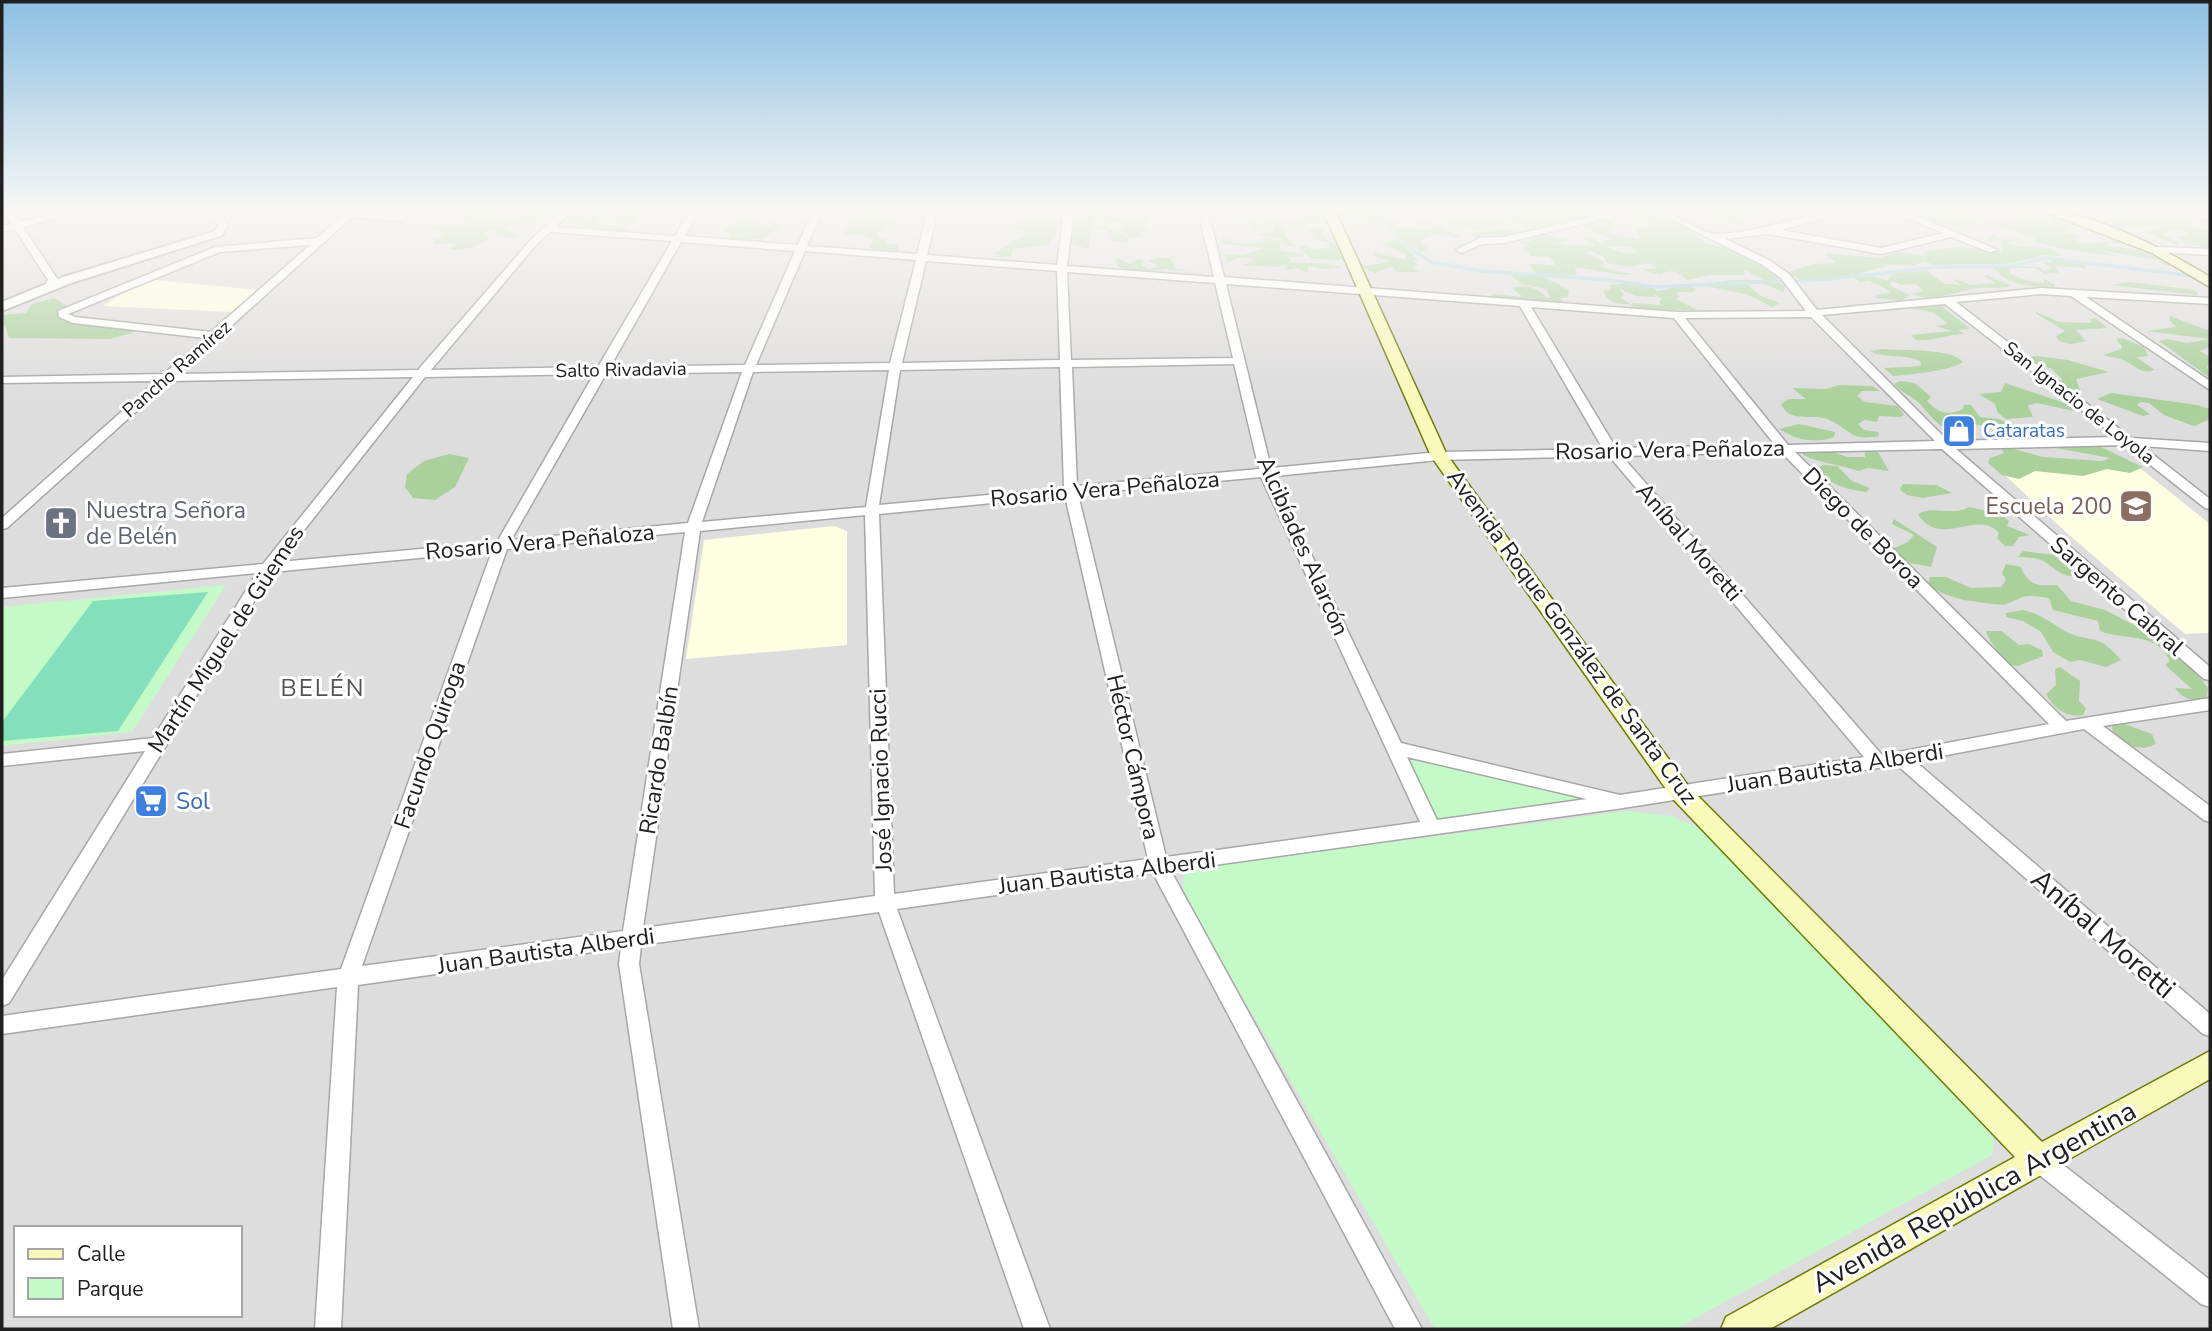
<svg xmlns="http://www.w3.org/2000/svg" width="2212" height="1331" font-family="'Nunito Sans',sans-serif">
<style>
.residential{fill:#dedddd;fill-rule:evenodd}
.education{fill:#ffffe1}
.forest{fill:#aad09b}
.park{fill:#c3fac8}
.pitch{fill:#84e0bc}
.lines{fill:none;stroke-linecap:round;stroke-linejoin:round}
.stream{stroke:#a6d2de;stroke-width:3.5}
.minor-casing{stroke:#a7a7a7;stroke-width:3}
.tertiary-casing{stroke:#a7a7a7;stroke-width:4}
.secondary-casing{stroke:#6d7a04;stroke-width:3}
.minor{fill:#fff;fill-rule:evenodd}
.tertiary{fill:#fff;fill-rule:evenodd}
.secondary{fill:#f7faba;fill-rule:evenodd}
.labels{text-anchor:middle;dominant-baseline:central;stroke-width:6;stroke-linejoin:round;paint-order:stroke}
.far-street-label{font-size:19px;fill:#202020;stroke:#fff}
.far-shop-label{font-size:19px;fill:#366cbe;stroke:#fff;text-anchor:start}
.street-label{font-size:23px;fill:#202020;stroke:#fff}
.education-label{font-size:23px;fill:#785e54;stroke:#fff;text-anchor:end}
.worship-label{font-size:23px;fill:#5b616d;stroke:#fff;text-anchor:start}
.shop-label{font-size:23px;fill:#366cbe;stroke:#fff;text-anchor:start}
.neighbourhood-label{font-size:24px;letter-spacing:2px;fill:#535353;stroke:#fff}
.near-street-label{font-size:28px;fill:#202020;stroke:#fff}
</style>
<rect width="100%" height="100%" fill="#f0ede6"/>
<path class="residential" d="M2,210h2208v1119h-2208zM16,1228h224v87h-224z"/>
<path class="education" d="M145,279l113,11 -26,22 -129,-6z
M2130,460l80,64v109l-25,1 -116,-99 -75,-70z
M834,526l13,5v114l-161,14 18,-119z"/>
<path class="forest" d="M457,210h43l-3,2 2,6 -6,2 18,2 16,-10 -10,-2 43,2 -9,7 -17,-2v2h11v3l-25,-1 -15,8 14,6 -4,3 -21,-2 4,-5 -12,-1 -3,4 6,4c-10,8 -26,14 -39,11l6,-5h-22l-1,-4 11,-3 2,-4 -16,-5 4,-4 42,1 -15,-4 -1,-6 5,-4z
M600,210h10l-2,5h13l6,-5 19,4 -11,4 5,3c-15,6 -26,-5 -42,-3l-4,7h23l13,4 -4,4 -37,-3 -11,-8 -13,1 10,-8 12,3 13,-5z
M821,210h65l-9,5h19l-12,4 19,1 -18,4 2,3 -9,5v5l10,2 -3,4 13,2 1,7 -23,-1 -7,-4 5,-7 -11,-5h-22l3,-4h8l-10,-3 13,-5 -3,-3 12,-5c-14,-1 -29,1 -43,-5z
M1124,210h16l1,4 10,4 -6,7 5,5 -10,2 3,4 -11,2 -14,-9 9,-6 -37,-3 5,6c12,0 27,5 34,14l-4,3 -15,-3 -4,-11h-14l-4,20 -24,-7 6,-3 -10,-4 3,-4 12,-3 -19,-6 16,-1 -2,-6c18,-4 38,-1 56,3l3,4 13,-1z
M1299,210h89v11l15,1 -8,3v3l40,2 -18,-8 2,-1 25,5 -5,2 22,8 -6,2c-15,-5 -21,-5 -35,3l7,7 -5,4 -18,-10 -16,-19h-15l-37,-8 12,6 -12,3 -28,-2 -5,5 -11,-3 7,-4 -2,-3 14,-3z
M1456,210h21l2,4 28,5 -10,2 22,7 -17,-4 -22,6 -38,-9 39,-4 -5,-4z
M1499,210h80l36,4 -45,7 -4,4 -38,3 -17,-6 1,-5z
M1648,210l41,19 17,14 29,6 46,28 -10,4 15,4 -3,7 -21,-9h-17l16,13 19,7 -8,4 -23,-12 -48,-10 30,-5h33l-19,-10 -1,5h-34l-23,5c-10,-9 -15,-12 -27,-5l-17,-5 14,-2 -8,-5 -20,4 -22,-4 -3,-6 -13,-6 -5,2 17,8 1,7 27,6c-17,3 -45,-8 -56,-6l2,7 -39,-1 31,16 -1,7 -7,1 3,6 -70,-6 -2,-4 31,3 -11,-9c11,-5 30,1 34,10h5l-5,-9 -25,-5 -9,-8 6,-4 18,2 -7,-10 25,1 1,-3 -6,-5 -20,-1 3,-5 -7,2 -1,-7 10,2 -16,-6 13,-1 -4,-3 -58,11 -22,-6 12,2 20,-7 -11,-4 32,-4 27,2 1,-3 41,11 -30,8 16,-4 42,2 -15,-8 4,-2c15,4 27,19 52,17l-7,-6 -25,-1 -4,-5 9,-2 -30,-13c7,-9 22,-7 32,-5l-7,12 35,6 -6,-11 22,-4c-11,-7 -24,1 -33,-11z
M1737,210l38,1 -32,9 2,4 -6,1 -40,-11 36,-1z
M2120,210h15l-4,4 20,8c21,-11 39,5 59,10v17l-27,-7 -6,-5 12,-3c-9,-5 -19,-5 -28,0l20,10 -3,2 -32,-14 17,-6 -49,2 -3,-2 16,-7 -17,-5z
M1933,211c16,5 29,2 47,4l-5,10c-15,2 -41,4 -53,-5l4,-3 -10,-4z
M2018,213l23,4 -8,2 17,5 7,-2 -5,-3 11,-1 14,6 -15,5 4,2 -3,2 19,4 -10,1c16,13 34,-2 53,5h-18v3c30,1 54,12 75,22l-18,-3 -7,-5 -54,-9 15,5c-15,-1 -77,-9 -86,-16l4,-2 -49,-15 35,-1 -10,-8z
M1261,214l8,7 16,2 -1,11 12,13 -13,-2 1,-2 -1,-1 -4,4 2,5 23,3 -1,3h-14l2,6h27l26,4 -20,2 -15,-3 -2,7 -10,-5 -11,2 -2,-3 5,-3 -12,3 -35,-2 12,-4 -3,-3h-14l-9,4 -3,-8 18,1 21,-7 -43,-4 1,-6 15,5 26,-1v-4l18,3 1,-3 -27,-3 18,-4 1,-4 -11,-8 -8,3 11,5 -17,3 5,-2 -6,-6 -15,-4z
M750,220l10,4 18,-1 2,3 -17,13h-32l-1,-5 -7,-4 18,-9z
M1024,221l31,1 3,6 -10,17 -35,4 -2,7 -10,1 -7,-4 31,-18 1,-4 -16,-4z
M1323,227l3,2 -5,2 4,8 11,4 -3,1 6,2 1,9 7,5 -36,-1 -12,-11 6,-3 8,4 16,-1 -2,-3 5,-1 -20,-6 2,-3 -6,-5z
M1993,235l11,5 19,-1 -16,4c17,8 41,-1 55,13l-21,-1 -4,3 -33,6 -70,1 -10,-4 -11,5 -24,-1 -31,9 29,6 7,-7 33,-2 17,13 17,1 -6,-4 1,-2 15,6 24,-2 -11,-7 3,-1 25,11c-13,3 -22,1 -34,2 -19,2 -51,17 -65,5l11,-2 -9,-7 -14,1 -8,-4 -4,4 21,10 -9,6 -25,-3 -1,-3 17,-3 -23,-11 -10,1 -5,-4 2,-4c-18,2 -55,13 -68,-2l26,-8 23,-1 -13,-9 4,-1 50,5 20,-6 25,4 2,-5 33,-4 45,4 -1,-11 -15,1z
M1398,239l20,21h-6l7,5 -8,3 11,4h-25l-5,-5 -18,6 -12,-6 27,-6 -15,-5 2,-3 31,7 -3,-2 3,-3 -25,-11z
M1154,258h16l6,11 14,3 -25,-3 -28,3 -18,-5 -4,-8h5l9,5 9,-5 6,1 -2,6 7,3 12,-3 -13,-5z
M2057,258l29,8v2l-32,-2 5,7h-13l3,3 -14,-8h-25v6c11,4 24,10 35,9l-2,-5 12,7v2c-22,0 -48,-1 -63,-21l48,1 3,4 11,-2 -12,-7h11l-3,-3z
M1636,282l19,5 1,4 28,-5 13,3 -4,3h-17l3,5 -3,2 21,11h-61l-5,-3 1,-4 29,2 -2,-4 3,-2 -8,-5 1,3 -19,-1 -18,-8 6,6 -3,4 9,6c-12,1 -22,-1 -27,-13l8,-1 -1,-5z
M2130,282l65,8 3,5 -88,-10z
M54,298l18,11 3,15 57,4 2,4 -24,7 -101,-1 -4,-13h-3v-10l24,-2 6,-9z
M1939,304l31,25 -12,1 6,4c-17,0 -31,8 -48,6l-5,-5 41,-4 -16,-5 12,-2 -14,-11 -31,-7z
M2037,312l22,10 32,1v-4l4,-1 13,10 -32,2 10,11 -15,3 -12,-3 -3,-5 9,-5 -30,-18z
M2170,316l40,15v8l-63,-8 29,-4 -7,-7z
M2122,338l22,9 4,9 -12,1 19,13c-14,4 -17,-2 -28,-8 -6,-4 -17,-5 -24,-7l18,-6 1,-3 -6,-7z
M2168,339l19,4 23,-4v8l-10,4 10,6v8l-3,1 3,12 -51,-37z
M1883,349c19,2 70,-1 80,13 -12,9 -52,12 -70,14l-9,-8 37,-2 -1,-5c-16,-8 -36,-2 -50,-10z
M2035,356l33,4 41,12 -33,7 4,11 -15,-1 -5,-6 2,-4 -10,-10 -26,-11z
M1900,381l15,2 16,14 -4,4c11,12 21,15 36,8l1,-4h7l9,12 19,2 11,6 -14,3 -34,-6 -14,8c-13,-6 -20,-18 -30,-28 -8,-7 -17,-10 -24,-18z
M2005,383l66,22 3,6 -37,-8 -9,2 5,12 -27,2 -8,-6 -3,-9 -16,-10 22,-2z
M1839,385l33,1 8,5h-18l-5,5 8,6 33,4 6,9 -4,2 -21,-1 -2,6 -12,-2 -7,4 6,6 14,2 1,4c-30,6 -29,-8 -52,-17 -15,-6 -37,5 -46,-15l8,-5h17l-14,-11 34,1z
M2111,393l86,12 13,4v10l-16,7 -30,-11 -15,-12 -9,-1 -3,3 13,9 -7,2 -46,-17z
M1799,424l36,8 -1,5c-19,7 -38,3 -55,-8z
M2083,443l18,4 42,20 -13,6 -23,-4 -24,7 -48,-5 -16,8 -17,-4 -14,-12 2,-5 14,-5 -5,-8 44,12 59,4 8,-3 -65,-12z
M1870,449l8,3 11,19 -21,-3 -10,3c-19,-7 -36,-7 -55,-16l-1,-4 26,-1 19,7h18v-6z
M449,454l20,4 -14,29 -20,13 -22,-2 -8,-11 2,-13 17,-13z
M1824,465l13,1 15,15 18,7 -4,4c-20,-3 -37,-7 -50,-24z
M1903,484l33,1 16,8 -29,5 -16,-3 -7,-5z
M1969,507l32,7 8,7 -2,5 23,9 -11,2 -6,9h-8l-8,-8 2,-5c-22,-25 -57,16 -81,-18 11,-11 35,2 51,-8z
M1894,519l43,28 -6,20 -21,-4 -18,-14 16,-7 6,-7 -22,-11z
M2023,551l31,4 22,19c-13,7 -23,-9 -35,-14 -7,-3 -16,-2 -23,-3z
M2006,564l15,3c7,19 18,19 36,18l14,16 34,9 50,26 36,31 17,21 -2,10c-14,3 -22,2 -31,-10l17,1 -27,-24 5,-4c-14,-30 -45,-20 -70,-30l-2,-10 -45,-11 -4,-12c-28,-4 -22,-2 -45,7 -27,-3 -53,-4 -76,-20l2,-8h16l25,11 30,-1 5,-7 -4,-7z
M2023,610c19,5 24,10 40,20 25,15 32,-1 58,30l-15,7 -26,-7 -10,2 -17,-10 -12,-20 -18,-11 -17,-4v-4z
M1986,631h15l18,14 10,-1 13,6 1,6 -25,10 -9,-1c-6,-7 -22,-26 -23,-34z
M2060,667l20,14 -1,20 7,7 -3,7c-16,3 -30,-7 -37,-21l10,-9 -1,-16z
M2119,722l33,12 4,10 -11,4 -11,-1 -21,-12 -1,-9z"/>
<path class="park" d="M226,585l-94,147 -130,14v-139z
M1407,756l170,39 3,4 -6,5 -133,19 -6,-4z
M1626,811l46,5 31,14 282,294 9,15 -2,16 -316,174h-241l-247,-426 -5,-11 1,-17 17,-8z"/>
<path class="pitch" d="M208,592l-90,139 -116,10v-19l91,-121z"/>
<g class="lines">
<path class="stream" d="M1379,210l-2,3 35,37 19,12 50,9 129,9 45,7 176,-8 107,-12 75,-1 34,-8 163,20"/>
<g class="minor-casing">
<path id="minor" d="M3,210h9l8,12 49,-12h17l-63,17 35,53 -6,10 -9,-2 5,-8 -33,-51 -13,3v-6l9,-2z
M209,210h9l10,15 -6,10 -8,-2 4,-8z
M279,210h72l51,5 5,3 -5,3 -50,-4 -174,157 240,-4 111,-128 33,-32h10l-16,17 119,9 15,-26h9l-14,26 113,9 15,-35h9l-15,36 110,8 11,-44h10l-11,45 130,10 7,-55h10l-7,56 147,11 -16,-67h10l16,67 453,35 129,-1 -25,-33 -20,-14 -108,-54c24,0 45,25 66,24 46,-2 91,-24 135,-24l-73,20 100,18 62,-15 -54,-23h13l96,40 -8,2 -39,-15 -70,17 -113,-20 -43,5 44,21 20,14 28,36 224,-22 169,10v6l-124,-7 124,84v9l-139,-94 -30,-2 -85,8 175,136 79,5v8l-68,-5 68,53v10l-5,-1 -80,-63 -169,4 254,218v13l-6,-1 -262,-230 -147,3 271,269 144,-23v12l-107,16 107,80v16l-6,-2 -120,-91 -169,32 295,253v22l-7,-2 -306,-269 -274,43 -452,63 251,458h-27l-242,-456 -256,36 153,420h-26l-145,-417 -238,33 -2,19 60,365h-26l-54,-365 2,-16 -263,37 -17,344h-26l22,-342 -335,47v-18l339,-47 151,-418 -220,21 -263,431 -7,3v-26l143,-229 -143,15v-12l151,-16 104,-165 -255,25v-10l261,-24 150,-187 -243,4 -163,147 -5,1v-11l154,-137 -154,2v-6l162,-3 41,-36 -132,-15 -14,-6 -1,-6 157,-64 102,-9 24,-21 -58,-4zM550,232l122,9 -74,126 -167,3 104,-124zM681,242l114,9 -50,114 -135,2zM310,245l-99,87 -136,-15 -7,-3 152,-62zM805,251l111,9 -26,103 -134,2zM926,261l131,10 3,89 -158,3zM1067,272l148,11 18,75 -162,2zM1226,284l294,22 83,143 -164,3 -168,16zM1945,304l171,133 -168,4 -126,-126zM1531,307l143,11 101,127 -159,3zM1811,317l124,124 -147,4 -103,-127zM1234,364l25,105 -182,17 -5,-119zM1060,367l4,121 -185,17 21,-135zM889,370l-23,137 -164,15 51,-150zM742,372l-54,151 -177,17 95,-166zM594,374l-97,168 -218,20 146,-185zM1781,452l268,272 -167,31 -260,-299zM1609,456l255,301 -244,38 -219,-52 -127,-267 165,-16zM1261,477l159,345 -254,35 -88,-363zM1065,496l83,363 -254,35 -15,-380zM865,515l10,381 -232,32 57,-397zM685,532l-62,399 -261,35 145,-417zM1407,757l180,42 -150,21z
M1622,210h18l-136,33 -22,1 -21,9 -5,-3 24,-12 24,-1z
M2184,210h13l13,5v6z
M2157,247l53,2v6l-56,-3v-4z
M2040,1150l8,3 162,127v27l-9,-3 -169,-135 -3,-8 3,-8z"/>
</g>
<g class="tertiary-casing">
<path id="tertiary" d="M219,230l4,1v4l-152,48 -69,28v-9l61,-25z"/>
</g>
<g class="secondary-casing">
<path id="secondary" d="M1323,210h12l112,245 242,332 353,355 168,-91v28l-440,250h-49l5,-12 289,-160 -342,-358 -242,-343z
M2040,210c50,0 128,41 170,67v10l-58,-34z"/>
</g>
<use href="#minor" class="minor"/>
<use href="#tertiary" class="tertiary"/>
<use href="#secondary" class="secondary"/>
</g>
<linearGradient id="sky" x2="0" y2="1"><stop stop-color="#8dc0e4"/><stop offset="0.53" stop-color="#f8f7f4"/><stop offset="1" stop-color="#f8f7f4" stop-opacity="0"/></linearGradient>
<rect width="2212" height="397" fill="url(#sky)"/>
<defs>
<g id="shop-square" transform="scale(1.75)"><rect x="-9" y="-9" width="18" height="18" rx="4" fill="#3f7fe0" stroke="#fff"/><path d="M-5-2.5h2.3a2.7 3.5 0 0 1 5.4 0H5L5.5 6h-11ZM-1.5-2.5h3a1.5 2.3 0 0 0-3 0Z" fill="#fff"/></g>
<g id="school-square" transform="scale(1.75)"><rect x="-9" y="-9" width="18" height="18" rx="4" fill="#8d6e63" stroke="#fff"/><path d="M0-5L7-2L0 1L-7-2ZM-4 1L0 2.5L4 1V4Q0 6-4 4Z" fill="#fff"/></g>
<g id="church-square" transform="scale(1.75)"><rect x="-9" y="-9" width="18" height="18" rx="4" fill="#6b7280" stroke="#fff"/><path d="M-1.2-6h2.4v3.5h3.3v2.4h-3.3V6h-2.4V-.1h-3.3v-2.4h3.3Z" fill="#fff"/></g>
<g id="supermarket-square" transform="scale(1.75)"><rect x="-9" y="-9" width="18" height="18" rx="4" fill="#3f7fe0" stroke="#fff"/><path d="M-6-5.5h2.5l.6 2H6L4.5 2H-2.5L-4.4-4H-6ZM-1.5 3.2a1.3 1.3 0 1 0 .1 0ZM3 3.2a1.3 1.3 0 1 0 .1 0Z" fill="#fff"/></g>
</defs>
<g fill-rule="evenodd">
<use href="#shop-square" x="1959" y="431"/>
<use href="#school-square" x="2136" y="506"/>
<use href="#church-square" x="61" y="523"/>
<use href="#supermarket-square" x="151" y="801"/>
</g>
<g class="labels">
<g class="far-street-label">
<text transform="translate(177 369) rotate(-41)">Pancho Ramírez</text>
<text transform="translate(621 370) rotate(-1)">Salto Rivadavia</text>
<text transform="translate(2079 403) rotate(38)">San Ignacio de Loyola</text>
</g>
<g class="far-shop-label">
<text x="1983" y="431">Cataratas</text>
</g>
<g class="street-label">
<text transform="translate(1670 450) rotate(-1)">Rosario Vera Peñaloza</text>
<text transform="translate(1105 489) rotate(-5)">Rosario Vera Peñaloza</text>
<text transform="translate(1863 528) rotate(45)">Diego de Boroa</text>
<text transform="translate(540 542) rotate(-5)">Rosario Vera Peñaloza</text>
<text transform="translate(1689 542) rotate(49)">Aníbal Moretti</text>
<text transform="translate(1303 546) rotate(66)">Alcibíades Alarcón</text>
<text transform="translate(2117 596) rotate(41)">Sargento Cabral</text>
<text transform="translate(1572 637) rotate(54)">Avenida Roque González de Santa Cruz</text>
<text transform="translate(226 639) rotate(-57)">Martín Miguel de Güemes</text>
<text transform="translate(430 745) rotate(-71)">Facundo Quiroga</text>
<text transform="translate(1133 757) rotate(77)">Héctor Cámpora</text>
<text transform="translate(659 760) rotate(-81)">Ricardo Balbín</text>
<text transform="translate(1835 768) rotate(-9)">Juan Bautista Alberdi</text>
<text transform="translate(881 780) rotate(-92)">José Ignacio Rucci</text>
<text transform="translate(1107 873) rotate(-7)">Juan Bautista Alberdi</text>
<text transform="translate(546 951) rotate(-8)">Juan Bautista Alberdi</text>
</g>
<g class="education-label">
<text x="2112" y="506">Escuela 200</text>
</g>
<g class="worship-label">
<text x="86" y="510">Nuestra Señora<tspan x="86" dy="26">de Belén</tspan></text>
</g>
<g class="shop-label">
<text x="176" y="801">Sol</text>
</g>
<g class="neighbourhood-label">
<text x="323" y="688">BELÉN</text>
</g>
<g class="near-street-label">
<text transform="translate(2103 934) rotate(41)">Aníbal Moretti</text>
<text transform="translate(1974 1197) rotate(-29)">Avenida República Argentina</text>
</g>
</g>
<rect width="2212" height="1331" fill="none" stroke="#202020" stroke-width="7"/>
<rect x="14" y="1226" width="228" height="91" fill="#ffffff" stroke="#a6a6a6" stroke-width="2"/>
<rect x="28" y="1249" width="35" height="10" fill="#f7faba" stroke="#a6a6a6" stroke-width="2"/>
<text x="77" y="1261" font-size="21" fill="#202020">Calle</text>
<rect x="28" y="1278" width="35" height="21" fill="#c3fac8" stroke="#a6a6a6" stroke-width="2"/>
<text x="77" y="1296" font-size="21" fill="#202020">Parque</text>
</svg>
